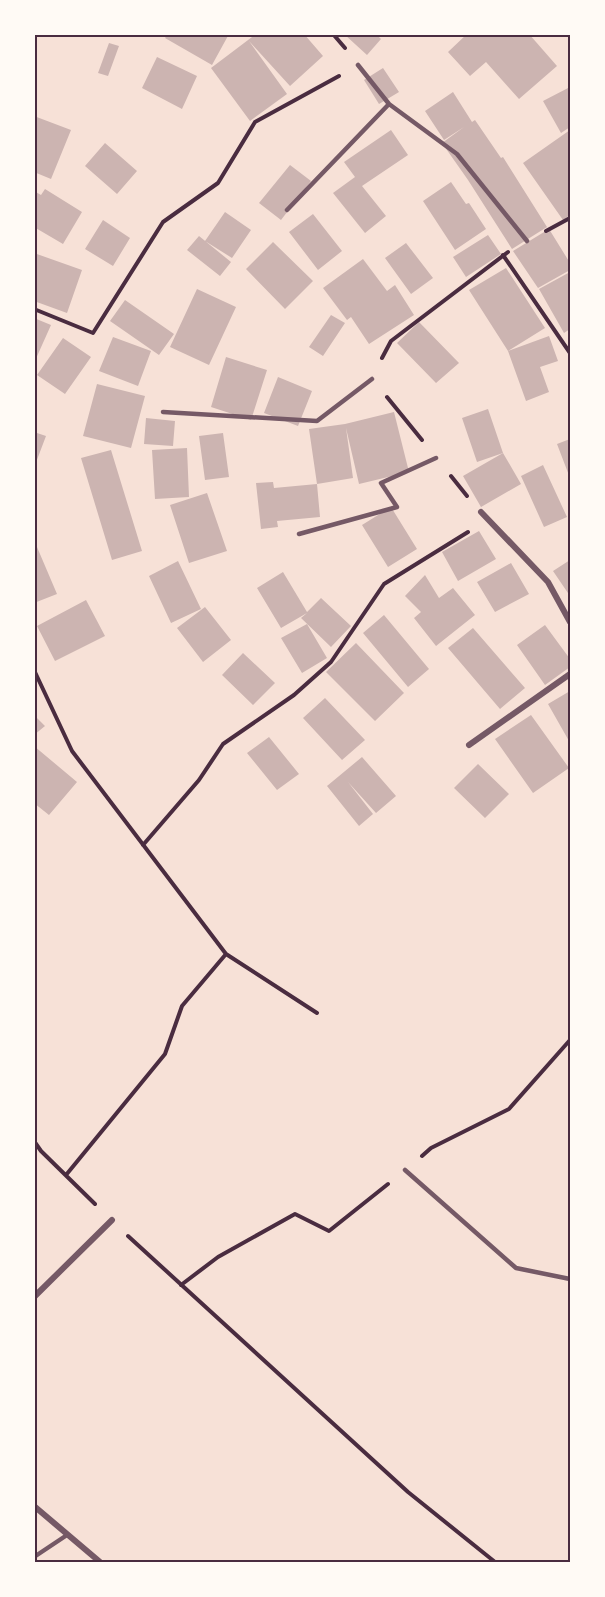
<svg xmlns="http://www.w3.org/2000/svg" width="605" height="1597" font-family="Georgia,serif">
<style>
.building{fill:#ccb4b1}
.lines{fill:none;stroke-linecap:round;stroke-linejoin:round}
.path{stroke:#4a2c40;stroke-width:4}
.service{stroke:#755966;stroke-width:4.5}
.minor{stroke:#755966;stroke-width:6}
.neatline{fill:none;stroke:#4a2c40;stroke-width:2}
</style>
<rect width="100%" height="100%" fill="#f7e1d7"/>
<path class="building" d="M168,34h61l-17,31 -47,-27z
M256,34h48l19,22 -33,30 -41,-45 38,53 -37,27 -39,-53z
M344,34h32l5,5 -14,16z
M467,34h62l28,32 -38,33 -33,-37 -16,14 -22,-24z
M109,43l10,3 -11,30 -10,-3z
M157,57l40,19 -15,33 -40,-21z
M383,68l16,24 -20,12 -15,-24z
M570,87v40l-9,6 -18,-32z
M453,92l19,30 3,-2 26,38 2,-1 44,70 -35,22 -44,-69 -26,-37 22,-16 -20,13 -19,-29z
M34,116l37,14 -20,49 -17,-7z
M391,130l17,25 -46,31 24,30 -21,17 -32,-40 22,-16 -11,-15z
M570,130v85l-7,5 -40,-57z
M105,143l32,28 -20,23 -32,-28z
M290,165l21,16 -30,39 -22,-17z
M451,182l15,22 3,-1 17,26 -31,21 -32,-49z
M45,189l37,23 -19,32 -29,-17v-36l7,4z
M225,212l26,18 -19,28 -27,-17z
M313,214l29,37 -24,19 -29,-38z
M103,220l27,18 -17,28 -28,-17z
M549,229l21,34v7l-32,18 -25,-37z
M488,235l13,19 -35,23 -13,-20z
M199,236l32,26 -11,14 -33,-26z
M273,242l40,39 -28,28 -39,-40z
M406,243l27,35 -22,16 -26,-36z
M34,253l48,17 -15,43 -33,-12z
M363,259l24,32 8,-6 19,30 -45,29 -18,-27 -4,3 -24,-32z
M506,268l39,60 -37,23 -39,-61z
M570,272v57l-6,4 -25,-44z
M197,289l39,18 -27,58 -39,-18z
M125,300l49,34 -15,21 -49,-34z
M331,315l14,8 -22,33 -14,-9z
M34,318l17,7 -17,38z
M419,322l40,41 -23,20 -39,-40z
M549,336l9,25 -18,6 9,25 -23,9 -18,-50z
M113,337l38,14 -13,35 -39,-15z
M63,338l28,19 -26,37 -28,-19z
M226,357l41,13 -16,50 -40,-13z
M278,377l34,14 -14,35 -34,-13z
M97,384l48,12 -14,52 -48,-12z
M488,409l15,44 18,31 -40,23 -18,-31 40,-23 -26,9 -15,-44z
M394,412l15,60 -50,12 -13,-56 7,50 -36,6 -8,-55 36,-5z
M146,418l29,3 -2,25 -29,-2z
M34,432l12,4 -11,29h-1z
M223,433l6,44 -24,3 -6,-44z
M570,439v39l-13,-34z
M187,448l2,49 -34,2 -3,-49z
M111,450l31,101 -30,9 -31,-102z
M543,465l24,52 -23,10 -23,-51z
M273,482l1,6 43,-4 3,33 -43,4 1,6 -17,2 -5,-46z
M207,493l20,58 -38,12 -19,-58z
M391,507l26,42 -29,18 -26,-42z
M479,531l17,28 -38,22 -16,-29z
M34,540l23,54 -23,9z
M570,560v36l-17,-25z
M178,561l23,48 -30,14 -22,-47z
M511,563l18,31 -34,18 -18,-30z
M283,572l24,40 14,-14 30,28 -20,21 -30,-29 6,-5 -26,15 -24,-40z
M425,575l14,23 14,-10 22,27 -39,31 -22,-28 7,-6 -16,-16z
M86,600l19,36 -50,25 -18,-35z
M205,607l26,33 -28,22 -26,-34z
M384,615l45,54 -21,18 -45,-54z
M307,624l20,34 -25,15 -21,-35z
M545,625l25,34v8l-25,18 -28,-40z
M473,628l52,60 -25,21 -52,-61z
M356,643l48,50 -29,28 -49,-49z
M243,653l32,30 -22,22 -31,-30z
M570,691v49l-1,1 -21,-37z
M325,698l40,42 -23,20 -39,-42z
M34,715l11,11 -11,9z
M531,715l38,53 -36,25 -38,-54z
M269,737l30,37 -22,16 -30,-37z
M34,746l43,36 -28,33 -15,-12z
M362,757l34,39 -20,17 -28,-31 25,32 -14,12 -32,-40z
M478,764l31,30 -24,24 -31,-30z"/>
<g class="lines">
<path class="path" d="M333,34l12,14
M546,231l24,-13
M503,255l67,98
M34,309l59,24 70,-111 55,-39 37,-61 84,-46
M382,358l9,-17 117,-89
M387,397l35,43
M451,476l16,20
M34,670l38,81 154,203 91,59
M143,845l56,-65 24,-36 71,-49 37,-33 53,-78 84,-52
M34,1141l7,10 54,53
M422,1156l9,-8 78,-39 61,-69
M66,1175l99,-121 17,-48 44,-52
M128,1236l280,256 87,70
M181,1285l37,-28 77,-43 34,17 59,-47"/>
<path class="service" d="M358,65l31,39
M287,210l102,-106 68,50 70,87
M163,412l154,9 55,-42
M299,534l98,-27 -16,-24 55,-25
M405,1170l111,98 54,11
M34,1557l33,-22"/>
<path class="minor" d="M481,512l67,70 22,40
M469,745l101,-71
M34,1297l78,-77
M34,1506l66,56"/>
</g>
<rect width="605" height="1597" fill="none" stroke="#fffaf5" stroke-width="72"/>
<rect x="36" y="36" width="533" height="1525" class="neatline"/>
</svg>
